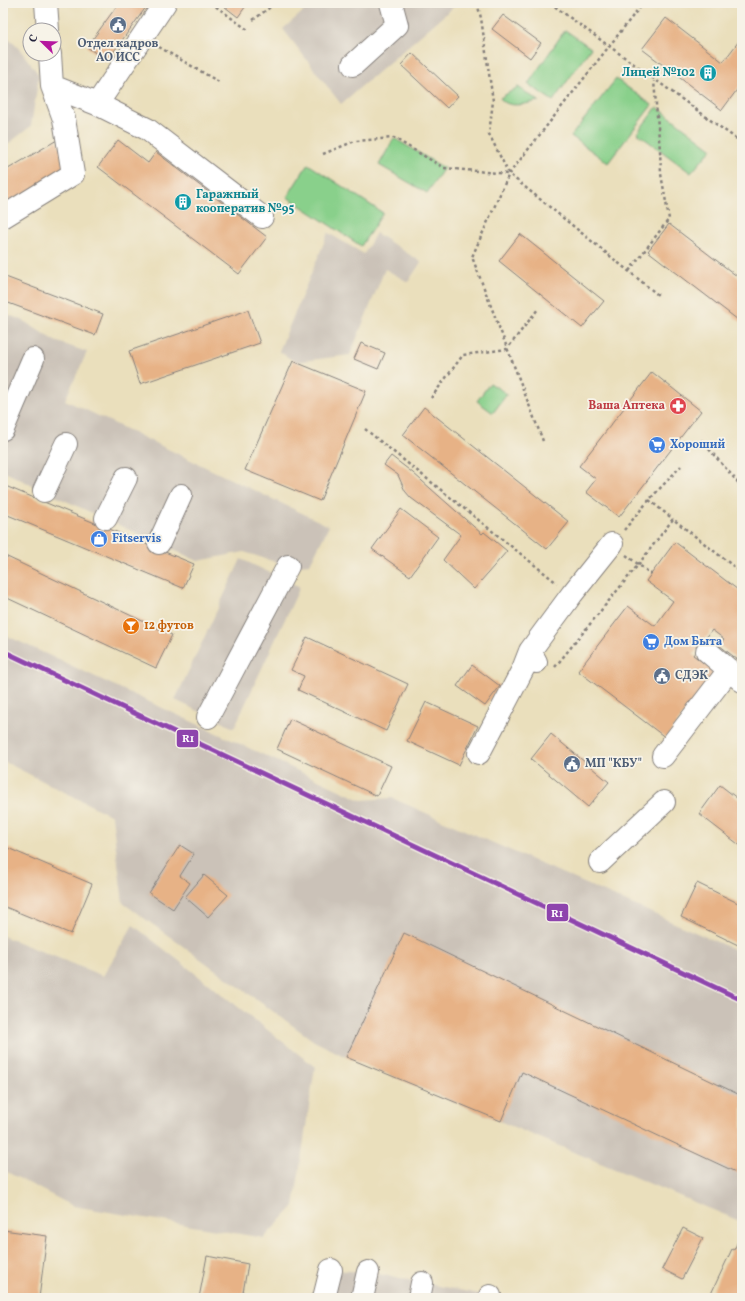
<svg xmlns="http://www.w3.org/2000/svg" width="745" height="1301" font-family="Vollkorn,serif">
<style>
.industrial{fill:#cbc2b8}
.green{fill:#89d08b;stroke:#567963}
.building{fill:#e7b286}
.lines{fill:none;stroke-linecap:round;stroke-linejoin:round}
.minor-casing{stroke:#86807c;stroke-width:24}
.path{stroke:#86807c;stroke-width:2.5;stroke-dasharray:3 3;stroke-linecap:butt}
.minor{stroke:#fff;stroke-width:22}
.rail-1-casing{stroke:#f7f3e8;stroke-width:8}
.rail-1{stroke:#8e44ad;stroke-width:5}
.labels{text-anchor:middle;dominant-baseline:central;stroke-width:3.5;stroke-linejoin:round;paint-order:stroke}
.service-label{font-size:12px;font-weight:bold;fill:#4e5e75;stroke:#f7f3e8;text-anchor:start}
.culture-label{font-size:12px;font-weight:bold;fill:#0d838f;stroke:#f7f3e8;text-anchor:end}
.health-label{font-size:12px;font-weight:bold;fill:#be3a42;stroke:#f7f3e8;text-anchor:end}
.shop-label{font-size:12px;font-weight:bold;fill:#366cbe;stroke:#f7f3e8;text-anchor:start}
.food-label{font-size:12px;font-weight:bold;fill:#c56008;stroke:#f7f3e8;text-anchor:start}
.line-badge{stroke:#f7f3e8;stroke-width:1.5}
.badge-label{font-size:11px;text-anchor:middle;font-weight:bold;fill:#fff}
</style>
<rect width="100%" height="100%" fill="#f7f3e8"/>
<filter id="ink" filterUnits="userSpaceOnUse"><feTurbulence type="fractalNoise" baseFrequency=".025" numOctaves="2"/><feDisplacementMap in="SourceGraphic" scale="8" xChannelSelector="R" yChannelSelector="G"/><feConvolveMatrix kernelMatrix="1 2 1 2 8 2 1 2 1" color-interpolation-filters="sRGB"/></filter>
<filter id="wash" filterUnits="userSpaceOnUse"><feTurbulence type="fractalNoise" baseFrequency=".012" numOctaves="4" result="noise"/><feDisplacementMap in="SourceGraphic" scale="16" xChannelSelector="R" yChannelSelector="G"/><feGaussianBlur stdDeviation="0.9" result="paint"/><feColorMatrix in="noise" values="0 0 0 0 0 0 0 0 0 0 0 0 0 0 0 0 0 1.4 0 .05"/><feComposite in="paint" operator="in"/></filter>
<g filter="url(#wash)">
<rect width="100%" height="100%" fill="#eadfbc"/>
<path class="industrial" d="M313,3h143l1,1 -116,100 -58,-75z
M3,32l18,19 18,24 -8,51 -28,22z
M328,233l36,21 12,-21 45,29 -13,20 -23,-13 -35,86 -55,7 -16,-11z
M3,313l19,7 33,21 32,11 -22,48 264,126 -19,38 -22,2 -44,-14 -46,9 -154,-70 -41,-20z
M241,559l59,28 -66,141 -59,-28z
M3,634l358,166 31,-2 350,155v269l-396,-165 -32,-16 -191,-138 -11,-87 -109,-55z
M133,925l182,142 -21,139 -30,32 -191,-32 -70,-36v-234l100,40z
M331,1270l37,2 131,26h-175z"/>
<path class="green" d="M565,30l26,18 -38,53 -25,-17z
M616,79l36,26 -44,58 -37,-27z
M518,87l21,14c-12,2 -30,9 -39,-3z
M657,107l55,42 -21,24 -54,-40z
M394,138l50,30 -17,25 -48,-28z
M308,164l75,49 -22,33 -74,-49z
M490,383l17,11 -14,19 -16,-12z"/>
<g id="blocks">
<path class="building" d="M119,3h30l-42,58 -20,-14z
M220,3h28l-10,14z
M503,15l38,28 -11,15 -38,-29z
M666,18l57,44 19,-25v46l-20,27 -80,-61z
M412,53l46,43 -11,12 -46,-43z
M57,140l11,24 -65,49v-41z
M118,140l30,23 8,-11 111,85 -28,37 -141,-107z
M669,224l73,56v43l-94,-72z
M520,234l84,67 -22,27 -83,-67z
M3,276l100,38 -8,21 -92,-34z
M248,310l12,33 -120,41 -11,-33z
M361,343l24,10 -7,16 -24,-10z
M293,361l73,30 -46,110 -75,-31z
M652,372l49,39 -82,106 -33,-25 10,-13 -17,-13z
M424,407l145,115 -22,27 -144,-114z
M391,456l22,17 69,61 2,-2 23,19 -33,38 -31,-29 18,-25 -50,-37 -6,-7 -7,-16 -14,-10z
M3,485l191,79 -11,24 -180,-75z
M401,509l37,28 -28,39 -38,-27z
M675,542l67,51v61l-4,6 -19,-15 5,-6 -12,-9 -19,25 23,17 -50,66 -88,-67 50,-65 27,20 18,-25 -27,-20z
M3,555l169,80 -16,33 -153,-72z
M307,637l101,47 -22,47 -88,-41 6,-14 -13,-6z
M472,665l28,21 -15,20 -28,-20z
M426,702l52,24 -19,39 -52,-24z
M290,719l101,47 -14,30 -100,-47z
M551,734l58,48 -21,25 -57,-48z
M720,785l22,17v45l-43,-33z
M180,845l14,9 -14,22 10,7 -17,26 -24,-16z
M3,846l89,38 -21,50 -68,-28z
M204,875l24,20 -20,22 -23,-20z
M697,883l45,22v32l-4,8 -57,-28z
M404,933l338,163v79l-220,-103 -21,49 -155,-64z
M683,1228l20,10 -21,41 -20,-10z
M3,1230l44,6 -8,62h-36z
M738,1241l4,2v55h-33l23,-49 2,1z
M207,1256l41,8 -6,34h-43z"/>
</g>
</g>
<g filter="url(#ink)">
<use href="#blocks" fill-opacity="0" stroke="#86807c" stroke-width="1"/>
<g class="lines">
<g class="minor-casing">
<path id="minor" d="M46,3l2,27
M50,54l2,32 45,18 50,25 115,88
M353,65l44,-40 -6,-22
M97,104l68,-101
M3,217l70,-43 -9,-55 -12,-33
M3,429l30,-70
M44,491l22,-47
M106,518l20,-40
M159,543l22,-48
M707,651l35,30
M536,662l-6,-11 42,-57 40,-50
M208,717l80,-151
M479,753l44,-84 7,-18
M663,756l66,-86
M600,862l64,-60
M324,1298l7,-28
M362,1298l6,-26
M419,1298l3,-15
M490,1298v-2"/>
</g>
<path class="path" d="M211,3l37,27
M477,3l4,15 12,83 -4,33 20,40 149,121
M550,3l192,140
M253,20l23,-17
M159,47l60,35
M323,154l32,-13 39,-3 50,30 64,6
M629,271l40,-52 -8,-45 -1,-24 -6,-69
M431,398l32,-43 44,-6 31,-40
M365,429l192,154
M701,440l41,47
M543,441l-71,-184 37,-83 134,-171
M649,500l24,19
M624,530l25,-30 32,-34
M626,555l25,19
M555,667l83,-102 35,-46 69,54"/>
<use href="#minor" class="minor"/>
<g class="rail-1-casing">
<path id="rail-1" d="M3,651l739,349"/>
</g>
<use href="#rail-1" class="rail-1"/>
</g>
</g>
<defs>
<g id="civic-disc" transform="scale(0.9)"><circle r="9.5" fill="#5c6f8a" stroke="#f7f3e8"/><path d="M-.6-6.5H3V-4.5H.6V-3L4-1V1h2V6H-6V1h2V-1L-.6-3ZM-1.2 2.5V6h2.4V2.5Z" fill="#fff"/></g>
<g id="building-disc" transform="scale(0.9)"><circle r="9.5" fill="#0f9aa8" stroke="#f7f3e8"/><path d="M-4-6H4V6H1V3H-1V6H-4ZM-2.5-4.3h1.7v1.8h-1.7ZM.8-4.3h1.7v1.8H.8ZM-2.5-1h1.7V.8h-1.7ZM.8-1h1.7V.8H.8Z" fill="#fff"/></g>
<g id="pharmacy-disc" transform="scale(0.9)"><circle r="9.5" fill="#e0444e" stroke="#f7f3e8"/><path d="M-2-6h4v4h4v4h-4v4h-4v-4h-4v-4h4Z" fill="#fff"/></g>
<g id="supermarket-disc" transform="scale(0.9)"><circle r="9.5" fill="#3f7fe0" stroke="#f7f3e8"/><path d="M-6-5.5h2.5l.6 2H6L4.5 2H-2.5L-4.4-4H-6ZM-1.5 3.2a1.3 1.3 0 1 0 .1 0ZM3 3.2a1.3 1.3 0 1 0 .1 0Z" fill="#fff"/></g>
<g id="shop-disc" transform="scale(0.9)"><circle r="9.5" fill="#3f7fe0" stroke="#f7f3e8"/><path d="M-5-2.5h2.3a2.7 3.5 0 0 1 5.4 0H5L5.5 6h-11ZM-1.5-2.5h3a1.5 2.3 0 0 0-3 0Z" fill="#fff"/></g>
<g id="bar-disc" transform="scale(0.9)"><circle r="9.5" fill="#e8710a" stroke="#f7f3e8"/><path d="M-6-5H6L.8 .8V4.5H3.5V6h-7V4.5H-.8V.8Z" fill="#fff"/></g>
</defs>
<g fill-rule="evenodd">
<use href="#civic-disc" x="118" y="25"/>
<use href="#building-disc" x="708" y="73"/>
<use href="#building-disc" x="183" y="202"/>
<use href="#pharmacy-disc" x="678" y="406"/>
<use href="#supermarket-disc" x="657" y="445"/>
<use href="#shop-disc" x="99" y="539"/>
<use href="#bar-disc" x="131" y="626"/>
<use href="#supermarket-disc" x="651" y="642"/>
<use href="#civic-disc" x="662" y="676"/>
<use href="#civic-disc" x="572" y="764"/>
</g>
<g class="labels">
<g class="service-label">
<text x="118" y="44" text-anchor="middle">Отдел кадров<tspan x="118" dy="14">АО ИСС</tspan></text>
<text x="675" y="676">СДЭК</text>
<text x="585" y="764">МП "КБУ"</text>
</g>
<g class="culture-label">
<text x="695" y="73">Лицей №102</text>
<text x="196" y="195" text-anchor="start">Гаражный<tspan x="196" dy="14">кооператив №95</tspan></text>
</g>
<g class="health-label">
<text x="665" y="406">Ваша Аптека</text>
</g>
<g class="shop-label">
<text x="670" y="445">Хороший</text>
<text x="112" y="539">Fitservis</text>
<text x="664" y="642">Дом Быта</text>
</g>
<g class="food-label">
<text x="144" y="626">12 футов</text>
</g>
</g>
<g class="line-badge">
<rect x="176" y="729" width="23" height="19" rx="4" fill="#8e44ad"/>
<rect x="546" y="903" width="23" height="19" rx="4" fill="#8e44ad"/>
</g>
<g class="badge-label">
<text x="188" y="742">R1</text>
<text x="557" y="917">R1</text>
</g>
<rect width="745" height="1301" fill="none" stroke="#f7f3e8" stroke-width="16"/>
<g transform="translate(42 42) rotate(293)"><circle r="19" fill="#f7f3e8" stroke="#a29fa3"/>
<path d="M0-3L7 15L0 10L-7 15Z" fill="#b5179e"/>
<text y="-6" font-size="11" font-weight="bold" text-anchor="middle" fill="#22223b">С</text>
</g>
</svg>
